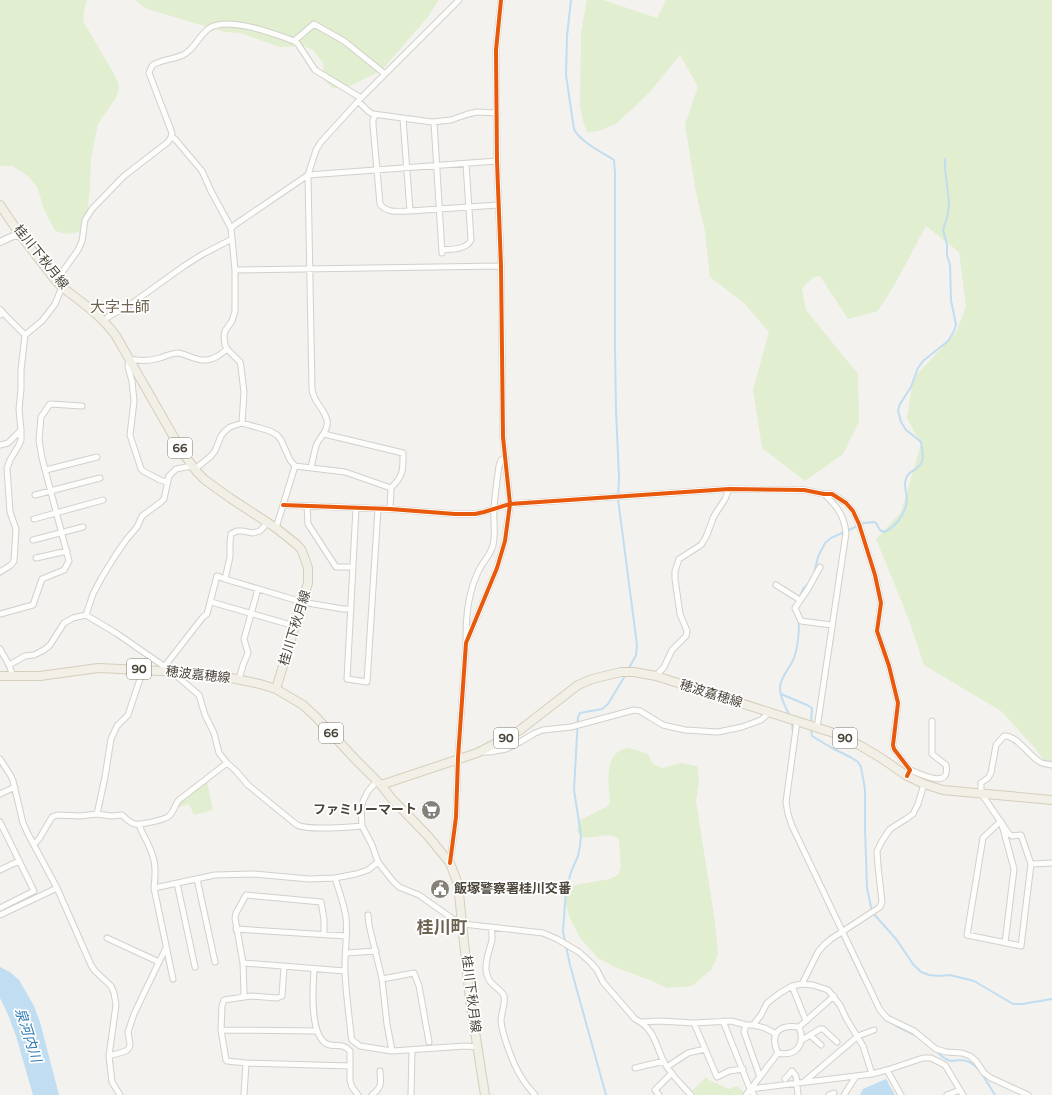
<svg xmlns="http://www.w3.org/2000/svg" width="1052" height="1095" font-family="'Varela Round','Noto Sans JP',sans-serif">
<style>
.green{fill:#e1eecf}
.water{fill:#c0ddf1}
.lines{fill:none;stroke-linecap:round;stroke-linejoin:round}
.stream{stroke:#c0ddf1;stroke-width:2}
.minor-casing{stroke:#d2d0cb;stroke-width:7}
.tertiary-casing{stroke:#d2d0cb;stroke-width:8}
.primary-casing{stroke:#d6cebb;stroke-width:10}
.minor{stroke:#fdfdfc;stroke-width:5}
.tertiary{stroke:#fdfdfc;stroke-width:6}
.primary{stroke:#f2efe6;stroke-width:8}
.cycleway-casing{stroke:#fff;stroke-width:6}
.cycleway{stroke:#e8590c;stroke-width:4}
.labels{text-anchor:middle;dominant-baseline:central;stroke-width:3.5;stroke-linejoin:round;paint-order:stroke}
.shield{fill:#fff;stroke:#817c74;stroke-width:1}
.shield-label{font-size:12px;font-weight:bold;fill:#4b4439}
.street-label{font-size:13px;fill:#4b4439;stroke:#fff}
.poi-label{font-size:13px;font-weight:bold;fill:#4b4439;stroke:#fff;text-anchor:end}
.water-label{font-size:14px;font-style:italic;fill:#2e7ab2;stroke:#fff}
.quarter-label{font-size:15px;fill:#6e6250;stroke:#fff}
.district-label{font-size:17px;font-weight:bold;fill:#6e6250;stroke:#fff}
</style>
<rect width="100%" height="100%" fill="#f4f2ee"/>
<path class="green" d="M0,0h87l-2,5 -2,16 31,53 5,11 -2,11 -19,28 -7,35 -1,30 -4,33 -7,10 -13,2 -11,-3 -11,-22 -7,-22 -9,-11 -15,-10h-13z
M135,0h304l-11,17 -46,53 -32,16 -17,2 -8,-7 -2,-18 -10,-13 -9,-4 -24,1 -40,-14 -15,-1 -78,-23z
M587,0h16l54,18 9,-18h386v766l-5,-2 -12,-16 -34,-37 -77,-46 -17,-50 -31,-76 25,-27 20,-68 -14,-26 6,-39 43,-47 10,-25 -7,-55 -33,-26 -31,58 -17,27 -30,8 -28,-43 -8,2 -10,10 4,22 52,64 1,48 -16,32 -38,27 -43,-33 -9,-58 16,-58 -24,-28 -35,-27 -5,-45 -10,-45 -10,-63 13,-37 -18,-32 -31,38 -33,31 -18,7 -11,2 -4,-12 -3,-16 1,-73z
M629,748l19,6 5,10 9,4 19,-5 16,3 2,17 -3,18 19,121 3,33 -7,15 -19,16 -25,2 -17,-8 -33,-12 -18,-9 -19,-21 -11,-22 -4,-17 3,-7 7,-7 35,-6 8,-4 3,-7 -2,-29c-11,-9 -26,1 -39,-2l-3,-7 3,-10 26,-13 4,-4c-1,-19 -8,-52 19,-55z
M207,781l6,29 -19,5 -5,-11 -12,4 3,-7z
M706,1077l3,3 20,9 8,-3 7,6 -2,3h-49l-2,-3z"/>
<path class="water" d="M0,967l10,5 9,8 15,26 6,16 19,73h-26l-17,-59 -9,-24 -7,-14z
M886,1079l9,16h-35l3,-6z"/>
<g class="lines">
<path class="stream" d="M571,0l-4,36 -1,39 8,54c5,12 29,24 40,31l1,13v174l1,64 3,66 -1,22 19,146 -1,10 -8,15
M814,574l4,-17 7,-14 6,-5 33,-15 10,-1 2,1 4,7 4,2c11,-4 22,-19 23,-32 0,-6 -4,-15 -1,-21 1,-4 4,-7 8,-9 12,-7 9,-16 7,-28l-15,-12 -5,-8 -3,-12 2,-6 11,-17 7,-19 5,-7 25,-20 6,-10 2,-6 -5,-25 -1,-35 -3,-10v-10l-4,-15 5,-16 1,-12 -4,-34v-9
M799,599l4,-10 6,-6
M781,694l26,11 5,3 -1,15
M790,716c-4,-8 -9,-16 -10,-26 -1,-11 10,-22 14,-32 4,-11 5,-24 5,-37
M792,723l1,9
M811,728l1,8 20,12 20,10 6,4 3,5 4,22v39l2,60 4,19 2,6 23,26 17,25 8,8 8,3 10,1 11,-1 24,6 39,23h9l30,-5
M847,947l19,39
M891,1022l7,5 19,9
M935,1050c4,4 10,10 16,11 3,0 6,-1 9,-1 8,0 15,5 19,10
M982,1074l13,21
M606,1095l-36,-130 -7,-33 3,-42 5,-18 7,-16 2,-10 1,-11 -7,-45 4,-73 2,-4 22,-4 6,-5 18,-30"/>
<g class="minor-casing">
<path id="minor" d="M294,41l20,-17 30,17 41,33
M358,101l11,11 4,2 59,8 19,-2 17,-6 9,-2 20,1
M375,115l-2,5v5l7,79c7,10 20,7 30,7
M403,119l7,92 88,-6
M434,122l8,131
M171,137l4,2 27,32 9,20 20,37 4,42v41l-3,10 -7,10 -1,5 1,9 2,4 13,13 1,5 3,25 -2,31
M231,228l5,-4 72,-49 189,-14
M442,250c10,-1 24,0 29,-10l-5,-76
M235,270l266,-4
M56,281l22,-31 4,-9 3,-21 7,-11 32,-33 44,-34 3,-5 1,-4 -23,-60c1,-3 2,-6 4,-8 7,-5 22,-6 30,-10 11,-5 15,-18 25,-26 18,-14 67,5 86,12l4,3 17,26 46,28
M0,315l2,-3 23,23
M104,321l4,-4 23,-13 53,-38 19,-12 29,-15
M324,434l79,19c0,17 1,22 -12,35
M0,445l8,-2 13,-13
M311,467c2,-7 3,-14 5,-21 3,-9 13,-15 11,-26 -3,-12 -14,-18 -15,-31l-4,-214 8,-25 5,-8 40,-44 98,-98
M195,469l16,-13 4,-5 6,-15 4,-5 5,-4 12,-4 28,8 7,4 4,5 9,20 5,6 50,6 46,16 -1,21
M46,470l51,-13
M167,482l-7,-2 -17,-9 -2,-2 -11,-34 4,-34 -2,-20 -4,-14 1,-8c10,2 21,2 31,-1 6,-2 12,-5 18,-5 9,1 18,8 27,7 9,0 16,-6 22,-11
M35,495l65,-17
M283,505l107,4 65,5h20l9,-2 26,-8 219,-15 75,1 20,4h8l14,9 7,8 6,13 16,51 6,28 -4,28 12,35 9,37 -5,42 1,4 16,21 -3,6
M307,506l1,18 28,43h17
M356,508l-9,171 20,3 11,-173
M34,519l69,-19
M276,528l19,-62
M33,540l50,-13
M36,558l31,-7
M820,567l-12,22 -13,19 6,13 31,4
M0,572l11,-7 3,-4 2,-32 -6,-17 -3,-44 3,-8 9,-15 2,-5v-10l-2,-21 2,-20v-19l4,-35 17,-14 13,-17 7,-17
M225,579l77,23 41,7h8
M776,585l24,15
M211,602l84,24
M0,614l33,-9 9,-26 22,-9 5,-9 -27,-103 -3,-18 2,-23 9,-13 32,2
M86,615l7,-21 9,-17 13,-21 11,-16 11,-13 5,-11 19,-14 3,-3 5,-23 7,-7 16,-3
M466,640c0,-25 2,-49 14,-72 5,-9 10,-12 13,-23 3,-12 0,-25 1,-37 1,-14 3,-28 5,-42l2,-6 5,-1
M0,649l9,16 4,11
M9,665l16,-9 9,-1 10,-5 6,-5 14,-22 9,-5 13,-3 30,18 55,38 28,24 6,20 9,18 5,20 8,10 9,8 12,14 49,40c13,6 51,2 65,1
M164,667l39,-50 4,-3 10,-38 8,3 5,-22v-15l1,-8 6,-3h5l11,2 7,-2 7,-8
M656,676l8,-9 8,-17 14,-14 1,-5 -7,-17 -5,-35v-8l4,-12 22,-14 5,-8 8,-21 11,-17 4,-10
M239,679l4,-14 5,-12 -4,-14 14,-50
M797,721l-11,81 2,12 4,12 88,184 7,8 27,13 22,18 10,3 16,1 8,3 6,5 8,12 7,5 37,17
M817,728l29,-195c-2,-18 -9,-27 -22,-39
M482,752h8l16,-3 14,-7 15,-9 8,-3 28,-3 63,-17 6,1 23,14 22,5 33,2 24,-5 19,-7 9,-8
M0,759l11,17 2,5 10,42 5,11 29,54 34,77 4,6 16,15 3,7 2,12 -7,51 3,26 8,13
M910,770c10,4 41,20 36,-5l-14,-11v-33
M377,781l-9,10 -4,8 -3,8 1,19 10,19 6,17 14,18 7,7 20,8 34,24 10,5 80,9 14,6 22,13 12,11 6,7 6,12 32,37c20,10 20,25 29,43 6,12 18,23 27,33
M0,794l15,-7
M97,814l8,-37 6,-38 6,-13 11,-11 15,-45
M0,822l34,69 -34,17
M139,824c2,8 6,13 9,20 8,16 8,27 6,44
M34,844l5,-5 13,-22 5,-2 23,1 17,-2 14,2 11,-1c3,3 8,8 13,9 5,1 30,-4 34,-8 5,-4 6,-12 10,-16l35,-27 13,-10
M450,863l6,-46 2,-59 8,-115 31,-75 8,-27 5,-37 -7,-67 -2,-171 -4,-105 -1,-111 5,-50
M1031,864l21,-1
M0,870l19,-9
M335,878c4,13 9,26 11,39 2,19 -2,38 -1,56 1,21 4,42 6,62l1,5 8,6 32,5 73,-5 13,1
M197,879l18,83
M177,883l18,84
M0,915l57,-27
M368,915l1,10 13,54 5,45 5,27
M491,927c1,4 1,9 1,13 -2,9 -7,20 -6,30 2,17 14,16 18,26 2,6 -3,17 -3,25 1,13 13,46 21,57 3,6 9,12 13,17
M236,929l110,7
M107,938l52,24
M1005,943l9,-74 -13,-48 -15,14 -3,3 -16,97 54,11 10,-82 -10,-29 -9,1 -3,-2 -28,-41v-10l7,-5 3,-5 5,-28 8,-9c13,-1 25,20 36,26 3,2 8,2 12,3
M346,953l30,-2
M243,963l102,8
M284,967l-2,29 -5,2 -26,-2 -27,4 -2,6 -1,24 5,30 1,1 19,2 104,3
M314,969c-1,17 -5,66 13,75 8,4 16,-2 23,7v30l2,6 6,8
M173,979l-19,-91 61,-13 38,-1 56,5 26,-1 21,-4 12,-4 10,-8
M382,979l32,-6 5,13 10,56
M802,984l16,-32 6,-7 7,-6 49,-32 2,-5 -4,-36 -1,-15 5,-10 8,-12 16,-10 7,-5 5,-10 6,-20
M792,986l14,35
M243,997l1,-4 -1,-30 -8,-45 1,-5 10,-18 75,7 3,17v15
M723,1021l27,68 4,6
M642,1022l17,-1 35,2 37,-2 15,4h7l8,-10 6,-12 13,-10 12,-7 10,-2 11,1 15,5 12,15 6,13 17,28 9,28
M694,1023l23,54 12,-6 14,-2
M746,1025l-2,7 16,45
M753,1025l12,3 11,6
M221,1030l96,1
M810,1035l11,10
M802,1040l18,-11h3l14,13
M778,1053c-9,-20 1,-29 21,-26
M109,1056l17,-5 3,-3 1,-4 -2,-12 6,-18 25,-52 7,-14
M667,1067l21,-14 17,-4
M635,1068l29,-7
M887,1070l36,-12h8l14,7 15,25
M785,1079l7,-8 4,5 2,19
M804,1082l54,-46 16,-6
M750,1089l122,-15 15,-4 14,25
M244,1095l2,-32
M372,1095c10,-8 9,-11 8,-24
M411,1095l1,-45
M659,1095l-4,-5 17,-17
M746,1095l32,-42c18,4 28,-9 21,-26l35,-31
M829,1095l5,-2
M844,1095l12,-19
M947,1095l13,-5 3,5"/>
</g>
<g class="tertiary-casing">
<path id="tertiary" d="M0,242l13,-6h8
M0,310l2,2"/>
</g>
<g class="primary-casing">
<path id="primary" d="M0,205l21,31 35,45 6,6c19,15 40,29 54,49l67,117 14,19 8,8 25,18 46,30 20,16 5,5 4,10 3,9v15l-32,106
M0,676h40l58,-8 45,2 52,3 36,5 29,6 16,5 27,16 13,12 39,42 26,26 11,14 36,37 22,27 8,21 12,116 15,95
M381,785l96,-32 31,-16 12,-7 58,-45 14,-6 29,-7h13l22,4 181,58 24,12 20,12 26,18 17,8 19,6 109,10"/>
</g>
<use href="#minor" class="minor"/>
<use href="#tertiary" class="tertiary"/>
<use href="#primary" class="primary"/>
<g class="cycleway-casing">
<path id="cycleway" d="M283,505l107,4 65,5h20l9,-2 26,-8 219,-15 75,1 20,4h8l14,9 7,8 6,13 16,51 6,28 -4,28 12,35 9,37 -5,42 1,4 16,21 -3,6
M450,863l6,-46 2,-59 8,-115 31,-75 8,-27 5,-37 -7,-67 -2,-171 -4,-105 -1,-111 5,-50"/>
</g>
<use href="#cycleway" class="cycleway"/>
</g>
<defs>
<g id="supermarket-disc" transform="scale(1)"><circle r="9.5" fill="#868178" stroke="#fff"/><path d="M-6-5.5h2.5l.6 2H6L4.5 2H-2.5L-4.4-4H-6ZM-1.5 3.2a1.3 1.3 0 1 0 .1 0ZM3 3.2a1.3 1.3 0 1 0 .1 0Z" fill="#fff"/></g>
<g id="civic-disc" transform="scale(1)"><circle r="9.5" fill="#868178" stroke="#fff"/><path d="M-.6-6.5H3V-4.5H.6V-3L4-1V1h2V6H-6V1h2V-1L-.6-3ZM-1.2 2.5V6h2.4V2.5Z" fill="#fff"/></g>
</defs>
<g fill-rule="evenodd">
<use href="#supermarket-disc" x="431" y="810"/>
<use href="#civic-disc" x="440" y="889"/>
</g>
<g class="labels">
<g class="shield">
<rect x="168" y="438" width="24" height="20" rx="3"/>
<rect x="127" y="659" width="24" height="20" rx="3"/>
<rect x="319" y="723" width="24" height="20" rx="3"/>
<rect x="494" y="728" width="24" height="20" rx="3"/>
<rect x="833" y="728" width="24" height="20" rx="3"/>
</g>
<g class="shield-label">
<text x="180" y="448">66</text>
<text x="139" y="669">90</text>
<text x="331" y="733">66</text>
<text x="506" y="738">90</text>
<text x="845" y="738">90</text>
</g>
<g class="street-label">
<text transform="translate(41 257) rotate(51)">桂川下秋月線</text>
<text transform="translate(295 628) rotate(-73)">桂川下秋月線</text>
<text transform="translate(198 675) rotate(6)">穂波嘉穂線</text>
<text transform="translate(711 694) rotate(17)">穂波嘉穂線</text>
<text transform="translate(471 994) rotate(83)">桂川下秋月線</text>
</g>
<g class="poi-label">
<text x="417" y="810">ファミリーマート</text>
<text x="454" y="889" text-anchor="start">飯塚警察署桂川交番</text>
</g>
<g class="water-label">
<text transform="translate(28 1035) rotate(72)">泉河内川</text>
</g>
<g class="quarter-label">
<text x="120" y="307">大字土師</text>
</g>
<g class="district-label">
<text x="442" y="927">桂川町</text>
</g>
</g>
</svg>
